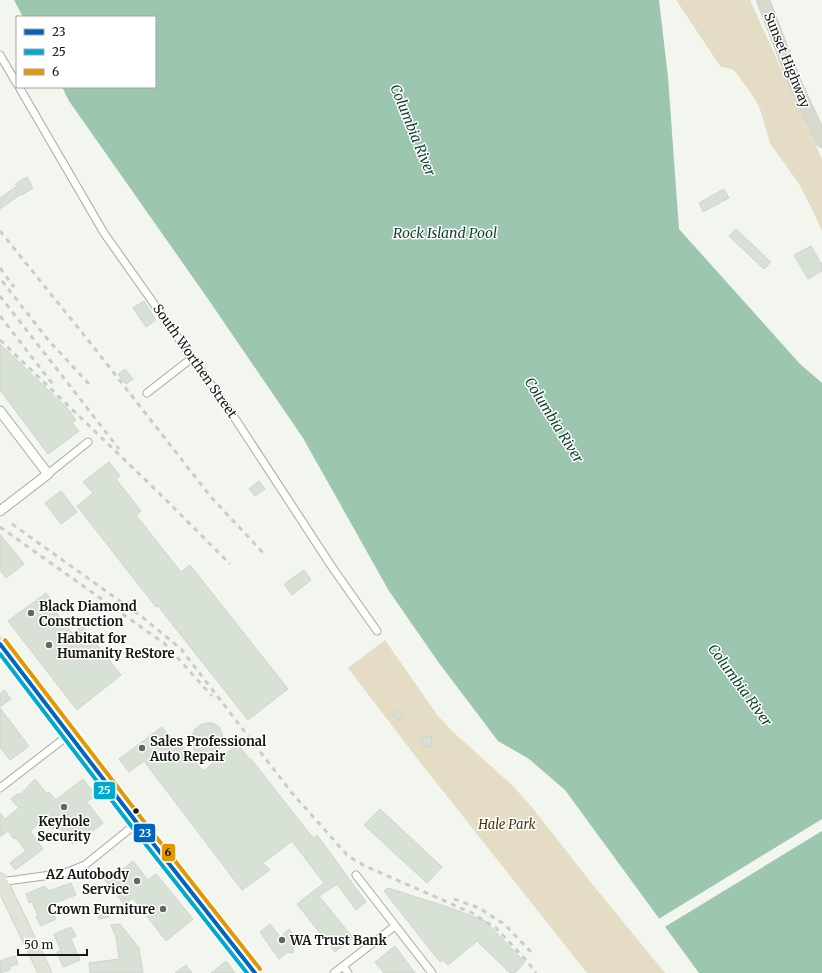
<svg xmlns="http://www.w3.org/2000/svg" width="822" height="973" font-family="Merriweather,serif">
<style>
.green{fill:#e4dcc5}
.water{fill:#9cc6b0}
.pier{fill:#f3f6ee}
.building{fill:#d8e1d5;stroke:#d0d3ce}
.lines{fill:none;stroke-linecap:round;stroke-linejoin:round}
.minor-casing{stroke:#a7a9a3;stroke-width:9}
.tertiary-casing{stroke:#a7a9a3;stroke-width:11}
.primary-casing{stroke:#d1d2ce;stroke-width:14}
.trunk-casing{stroke:#d1d2ce;stroke-width:14}
.minor{stroke:#fdfefc;stroke-width:7}
.tertiary{stroke:#fdfefc;stroke-width:9}
.primary{stroke:#e2e2d9;stroke-width:12}
.trunk{stroke:#d8d8cd;stroke-width:12}
.rail{stroke:#cbccc9;stroke-width:3;stroke-dasharray:5 5;stroke-linecap:butt}
.bus-1-casing{stroke:#fff;stroke-width:7}
.bus-2-casing{stroke:#fff;stroke-width:7}
.bus-3-casing{stroke:#fff;stroke-width:7}
.bus-1{stroke:#0065bd;stroke-width:4}
.bus-2{stroke:#00a9ce;stroke-width:4}
.bus-3{stroke:#e19802;stroke-width:4}
.poi-dot{fill:#656761;stroke:#fff;stroke-width:1.5}
.bus-dot{fill:#181a15;stroke:#fff;stroke-width:1.5}
.labels{text-anchor:middle;dominant-baseline:central;stroke-width:3;stroke-linejoin:round;paint-order:stroke}
.street-label{font-size:13px;fill:#181a15;stroke:#fff}
.poi-label{font-size:13px;font-weight:bold;fill:#181a15;stroke:#fff;text-anchor:start}
.park-label{font-size:13px;font-style:italic;fill:#483509;stroke:#fff}
.water-label{font-size:14px;font-style:italic;fill:#134531;stroke:#fff}
.line-badge{stroke:#fff;stroke-width:1.5}
.badge-label{font-size:11px;text-anchor:middle;font-weight:bold;fill:#fff}
.pale-badge-label{font-size:11px;text-anchor:middle;font-weight:bold;fill:#111}
</style>
<rect width="100%" height="100%" fill="#f3f6ee"/>
<path class="green" d="M676,0h74l72,159v72l-10,-22 -13,-25 -29,-41 -10,-34 -7,-13 -19,-26 -14,-4z
M385,640l53,76 14,15 61,55 17,19 63,80 72,88h-78l-171,-216 -68,-89z"/>
<path class="water" d="M14,0h645l9,77 11,152 121,135 22,19v590h-123l-134,-183 -36,-31 -31,-18 -59,-78 -50,-72 -86,-153 -95,-139 -139,-198 -7,-14h93v-70h-132z"/>
<path class="pier" d="M822,819v12l-159,97 -6,-8z"/>
<path class="building" d="M27,177l6,11 -11,7 -1,-1 -21,15v-11l17,-12 -2,-2z
M724,189l5,9 -26,14 -4,-9z
M736,229l35,33 -7,7 -35,-33z
M811,246l11,19v6l-14,8 -14,-24z
M144,301l12,19 -10,7 -13,-19z
M0,344l67,64 9,12 -4,3 7,8 -31,23 -48,-64z
M125,369l8,10 -7,5 -8,-10z
M109,462l11,14 -4,3 25,32 -5,4 45,57 9,-7 98,124 -40,31 -90,-114 -2,1 -79,-101 16,-13 -10,-11z
M259,481l6,8 -10,7 -6,-7z
M61,491l16,21 -16,12 -16,-21z
M0,534l24,30 -18,14 -6,-8z
M304,570l7,10 -19,15 -8,-11z
M46,593l13,16 -4,2 18,23 9,-8 39,49 -44,35 -69,-89z
M4,690l7,9 -11,8v-13z
M0,708l29,38 -19,14 -10,-13z
M398,710l5,6 -5,4 -5,-6z
M206,723h7l6,4 3,6 1,7 -6,14 -23,-3 -2,-15 3,-7 5,-4z
M162,727l16,21 4,-3 21,26 35,-27 12,16 1,-1 62,79 4,-3 49,67 -10,8 -19,-26 -18,12 34,42 -18,14 -38,-48 27,-21 -32,-42 -29,22 7,7 -28,20 -98,-129 -15,11 -10,-13z
M431,736l1,10 -9,1 -1,-9z
M35,779l12,15 2,-2 7,8 27,-21 13,16 -9,7 16,21 -10,8 -2,-2 -19,15 -15,-19 -4,4 -8,-10 -15,12 13,18 -28,21 -5,-7 16,-12 -10,-13 -2,1 -6,-8 -8,6v-24l5,6 14,-11 -8,-9 8,-6 1,2z
M380,809l62,58 -15,16 -63,-58z
M133,861l15,19 8,-6 37,45 -27,22 -33,-43 -9,6 -20,-25 7,-4 2,2z
M71,883l5,12 -27,10 7,14 -15,7 -5,-9 2,-1 -6,-14 -3,1 -3,-9 19,-8 4,5z
M388,888l63,20 34,13 40,41 -10,11h-5l-33,-32 -29,24 -5,-5 -3,2 -56,-71z
M107,907l2,10 -10,2 -2,-10z
M120,924l19,24 4,25h-53l-1,-10 30,-4 -3,-22 -5,-12z
M270,924l10,13 9,-8 11,14 -7,5v5l-6,-1 -8,7 -19,-27z
M71,927l5,9 -5,3 9,21 -17,7 -6,-15 4,-1 -7,-17z
M395,946l20,27h-31l-9,-11z
M15,956l3,8 -9,3 1,3 -10,3v-12z
M226,961l9,12h-24z
M186,965l6,8h-17z"/>
<g class="lines">
<g class="minor-casing">
<path id="minor" d="M0,55l17,29
M19,87l85,146 132,187 96,147 45,64
M147,393l45,-35
M48,474l40,-32
M0,788l70,-54
M356,875l76,98
M0,882l65,-9 20,-8 52,-42
M343,966l5,7
M334,973l61,-47"/>
</g>
<g class="tertiary-casing">
<path id="tertiary" d="M0,411l48,63 -48,37"/>
</g>
<g class="primary-casing">
<path id="primary" d="M0,644l137,179 118,150
M0,879l45,94"/>
</g>
<g class="trunk-casing">
<path id="trunk" d="M763,0l32,83 27,58"/>
</g>
<use href="#minor" class="minor"/>
<use href="#tertiary" class="tertiary"/>
<use href="#primary" class="primary"/>
<use href="#trunk" class="trunk"/>
<path class="rail" d="M0,231l92,114 119,152 55,59
M0,268l14,19
M2,281l47,60 40,43
M0,296l119,153
M0,316l55,71
M0,340l159,153 71,71
M12,524l129,92 40,33 111,144 56,63 17,10 107,47 24,15 30,32 10,13
M0,527l165,117 47,52
M454,899l25,9 25,16 30,31"/>
<g class="bus-1-casing">
<path id="bus-1" d="M0,644l137,179 118,150"/>
</g>
<g class="bus-2-casing">
<path id="bus-2" d="M0,654l132,173 115,146"/>
</g>
<g class="bus-3-casing">
<path id="bus-3" d="M5,640l137,179 118,150"/>
</g>
<use href="#bus-1" class="bus-1"/>
<use href="#bus-2" class="bus-2"/>
<use href="#bus-3" class="bus-3"/>
</g>
<g class="poi-dot">
<circle cx="31" cy="613" r="4"/>
<circle cx="49" cy="645" r="4"/>
<circle cx="142" cy="748" r="4"/>
<circle cx="64" cy="807" r="4"/>
<circle cx="137" cy="881" r="4"/>
<circle cx="163" cy="909" r="4"/>
<circle cx="282" cy="940" r="4"/>
</g>
<circle class="bus-dot" cx="136" cy="811" r="3.5"/>
<g class="labels">
<g class="street-label">
<text transform="translate(787 60) rotate(68)">Sunset Highway</text>
<text transform="translate(195 361) rotate(55)">South Worthen Street</text>
</g>
<g class="poi-label">
<text x="39" y="606">Black Diamond<tspan x="39" dy="15">Construction</tspan></text>
<text x="57" y="638">Habitat for<tspan x="57" dy="15">Humanity ReStore</tspan></text>
<text x="150" y="741">Sales Professional<tspan x="150" dy="15">Auto Repair</tspan></text>
<text x="64" y="821" text-anchor="middle">Keyhole<tspan x="64" dy="15">Security</tspan></text>
<text x="129" y="874" text-anchor="end">AZ Autobody<tspan x="129" dy="15">Service</tspan></text>
<text x="155" y="909" text-anchor="end">Crown Furniture</text>
<text x="290" y="940">WA Trust Bank</text>
</g>
<g class="park-label">
<text x="507" y="824">Hale Park</text>
</g>
<g class="water-label">
<text transform="translate(413 130) rotate(68)">Columbia River</text>
<text x="445" y="233">Rock Island Pool</text>
<text transform="translate(554 420) rotate(58)">Columbia River</text>
<text transform="translate(740 685) rotate(54)">Columbia River</text>
</g>
</g>
<g class="line-badge">
<rect x="93" y="781" width="23" height="19" rx="4" fill="#00a9ce"/>
<rect x="133" y="823" width="23" height="20" rx="4" fill="#0065bd"/>
<rect x="161" y="843" width="15" height="19" rx="4" fill="#e19802"/>
</g>
<g class="badge-label">
<text x="104" y="794">25</text>
<text x="145" y="837">23</text>
</g>
<g class="pale-badge-label">
<text x="168" y="856">6</text>
</g>
<rect x="16" y="16" width="140" height="72" fill="#ffffff" stroke="#a3a3a1"/>
<rect x="24" y="29" width="20" height="6" fill="#0065bd" stroke="#a3a3a1"/>
<text x="52" y="36" font-size="12" fill="#181a15">23</text>
<rect x="24" y="49" width="20" height="6" fill="#00a9ce" stroke="#a3a3a1"/>
<text x="52" y="56" font-size="12" fill="#181a15">25</text>
<rect x="24" y="69" width="20" height="6" fill="#e19802" stroke="#a3a3a1"/>
<text x="52" y="76" font-size="12" fill="#181a15">6</text>
<path d="M18 949v6h69v-6" fill="none" stroke="#181a15" stroke-width="2"/>
<text x="24" y="949" font-size="12" fill="#181a15" stroke="#ffffff" stroke-width="3" paint-order="stroke">50 m</text>
</svg>
